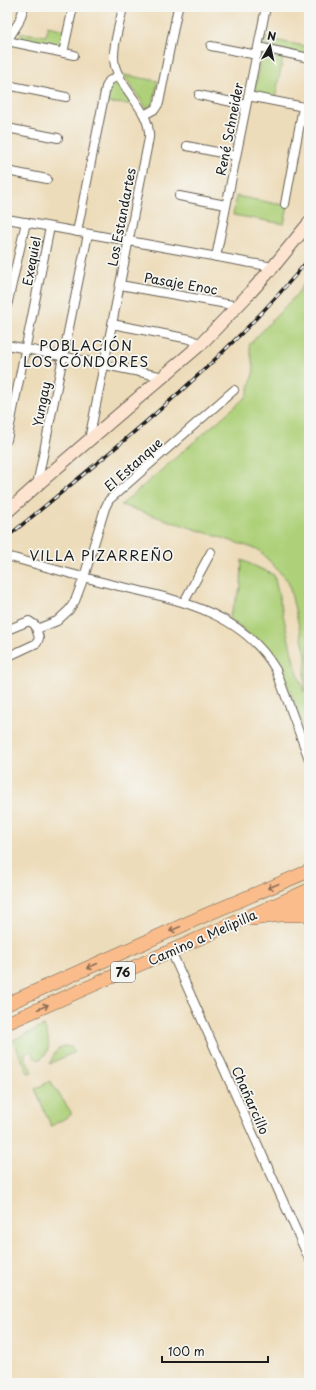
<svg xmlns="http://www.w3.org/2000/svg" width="316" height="1390" font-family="'Playpen Sans',sans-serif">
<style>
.green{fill:#add078;stroke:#64764a}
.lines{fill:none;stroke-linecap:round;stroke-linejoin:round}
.street-casing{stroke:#655f53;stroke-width:10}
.secondary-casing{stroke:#655f53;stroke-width:14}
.primary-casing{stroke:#655f53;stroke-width:14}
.street{stroke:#fff;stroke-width:8}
.secondary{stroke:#fde4d1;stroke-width:12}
.primary{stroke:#fabc8b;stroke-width:13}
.rail-casing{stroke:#1c1c1c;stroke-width:3.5}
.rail{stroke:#f6f6f2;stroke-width:2;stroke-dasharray:6;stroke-linecap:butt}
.oneway{stroke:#8b6c54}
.labels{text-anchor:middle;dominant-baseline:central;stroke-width:3.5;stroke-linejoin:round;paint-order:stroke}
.shield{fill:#f6f6f2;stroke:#5d5d5c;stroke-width:1}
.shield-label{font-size:12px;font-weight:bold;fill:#1c1c1c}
.street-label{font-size:13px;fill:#1c1c1c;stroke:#f6f6f2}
.neighbourhood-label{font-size:14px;letter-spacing:1px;fill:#1c1c1c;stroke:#f6f6f2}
</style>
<rect width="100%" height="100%" fill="#f6f6f2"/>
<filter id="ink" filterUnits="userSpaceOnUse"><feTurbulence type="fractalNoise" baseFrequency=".025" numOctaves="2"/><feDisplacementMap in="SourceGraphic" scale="8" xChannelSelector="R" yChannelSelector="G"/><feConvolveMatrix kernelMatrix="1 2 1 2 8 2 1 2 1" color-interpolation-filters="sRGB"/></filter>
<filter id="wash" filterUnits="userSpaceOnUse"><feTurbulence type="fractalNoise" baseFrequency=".012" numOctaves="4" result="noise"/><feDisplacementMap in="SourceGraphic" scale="16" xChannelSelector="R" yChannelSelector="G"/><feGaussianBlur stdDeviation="0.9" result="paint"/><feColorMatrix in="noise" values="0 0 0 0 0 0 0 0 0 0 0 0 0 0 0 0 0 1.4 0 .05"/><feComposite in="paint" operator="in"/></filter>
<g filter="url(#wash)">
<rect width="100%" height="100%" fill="#eddcb9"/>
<path class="green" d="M48,26l17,4 -4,20 -45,-9 6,-8 24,3z
M264,38l45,9v8l-46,-10z
M261,53l22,4 -8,42 -21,-4z
M124,75l34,6 -4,20 -7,8z
M117,79l15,25 -26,-1 5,-19z
M236,196l52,10 -4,18 -51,-9z
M309,276v466l-33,-86 -47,-38 12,-32 1,-26 32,15 19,83 11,34 2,-37 -18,-74 -29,-31 -138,-45 126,-109 7,-26 -5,-25 48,-51z
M44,1026c5,11 9,28 -6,34l-4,-3 -3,-6 -7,3 8,18 -4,1 -15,-33z
M65,1046l7,1 3,5 -26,12c5,-8 6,-16 16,-18z
M50,1081l21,31v3l-20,11 -16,-37z"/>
</g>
<g filter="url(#ink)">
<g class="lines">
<g class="street-casing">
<path id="street" d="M24,7l-5,15 -12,19 67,14
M211,46l46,9
M258,47l51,11
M63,53l10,-46
M7,85l59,12
M199,95l47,10
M248,96l61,12
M144,115l11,-6 4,-6 19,-96
M7,128l51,10
M187,146l49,10
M7,171l40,8
M179,196l47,9
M285,204l18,-97
M7,219l266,48
M77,232l29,-145 3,-6 10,-6
M216,257l50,-250
M120,285l118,21
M7,306l19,-84
M112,324l78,15 11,5
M7,345l157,32
M7,440l43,-213
M89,440l60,-302c2,-28 -27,-46 -34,-72 -4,-17 5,-42 8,-59
M37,485l51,-251
M7,556c34,10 68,19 103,28 62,15 131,25 166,86l33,89
M184,602l27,-50
M37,629l20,-8 12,-11 6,-9 9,-24 21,-69 4,-8 125,-110
M7,630l22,-9 6,4 4,13 -2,5 -30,14
M171,951l138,308"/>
</g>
<g class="secondary-casing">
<path id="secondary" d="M7,512l38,-34 156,-134 46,-48 26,-29 36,-44"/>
</g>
<g class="primary-casing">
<path id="primary" d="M281,904l28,1
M252,919l28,-4h29
M7,1004l201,-90 101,-43
M7,1023l302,-133"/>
</g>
<use href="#street" class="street"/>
<use href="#secondary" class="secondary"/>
<use href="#primary" class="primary"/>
<g class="rail-casing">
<path id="rail" d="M7,537c106,-87 215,-172 302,-278"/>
</g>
<use href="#rail" class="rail"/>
</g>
<defs><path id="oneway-shaft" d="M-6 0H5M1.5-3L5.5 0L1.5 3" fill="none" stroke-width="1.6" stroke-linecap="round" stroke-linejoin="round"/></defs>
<g class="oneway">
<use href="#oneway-shaft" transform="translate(273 886) rotate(157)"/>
<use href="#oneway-shaft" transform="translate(175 929) rotate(156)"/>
<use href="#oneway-shaft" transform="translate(92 966) rotate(156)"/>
<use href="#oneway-shaft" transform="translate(43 1007) rotate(-24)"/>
</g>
</g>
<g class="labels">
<rect class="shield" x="111" y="962" width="24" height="20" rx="3"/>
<g class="shield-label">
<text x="123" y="972">76</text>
</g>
<g class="street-label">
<text transform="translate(229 129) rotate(-79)">René Schneider</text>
<text transform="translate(121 217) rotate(-79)">Los Estandartes</text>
<text transform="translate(31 261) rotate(-79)">Exequiel</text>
<text transform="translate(181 283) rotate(10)">Pasaje Enoc</text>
<text transform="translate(41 404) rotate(-79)">Yungay</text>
<text transform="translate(133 464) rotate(-42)">El Estanque</text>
<text transform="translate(202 937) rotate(-24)">Camino a Melipilla</text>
<text transform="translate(251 1100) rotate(66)">Chañarcillo</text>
</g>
<g class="neighbourhood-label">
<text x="86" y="345">POBLACIÓN<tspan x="86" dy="16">LOS CÓNDORES</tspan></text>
<text x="102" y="555">VILLA PIZARREÑO</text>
</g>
</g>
<rect width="316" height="1390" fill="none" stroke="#f6f6f2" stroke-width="24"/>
<g transform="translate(270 46) rotate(9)" stroke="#f6f6f2" stroke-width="3" paint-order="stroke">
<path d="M0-3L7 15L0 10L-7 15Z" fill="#1c1c1c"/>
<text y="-6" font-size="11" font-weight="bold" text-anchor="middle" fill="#1c1c1c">N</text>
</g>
<path d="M162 1356v6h106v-6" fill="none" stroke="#1c1c1c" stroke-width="2"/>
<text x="168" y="1356" font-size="12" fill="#1c1c1c" stroke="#f6f6f2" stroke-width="3" paint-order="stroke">100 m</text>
</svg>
